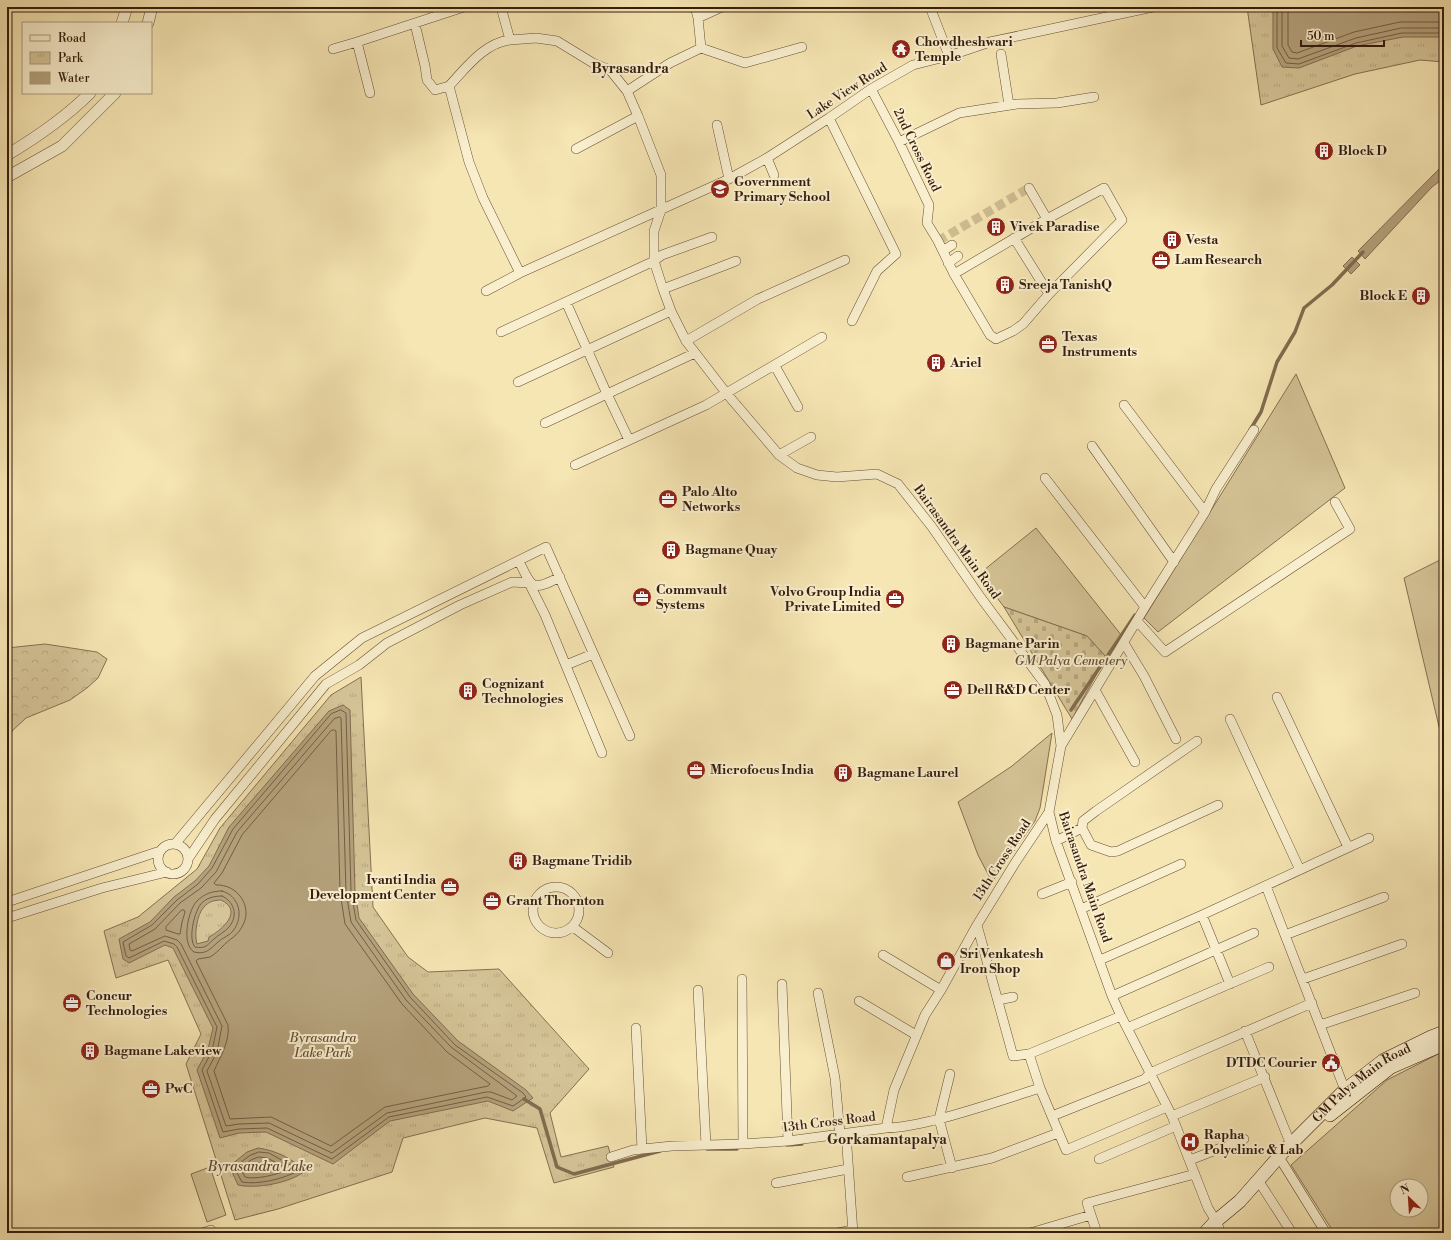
<svg xmlns="http://www.w3.org/2000/svg" width="1451" height="1240" font-family="'Libre Bodoni',serif">
<style>
.grass{fill:#d5c497;stroke:#857052;fill-rule:evenodd}
.forest{fill:url(#forest-crowns);stroke:#857052}
.cemetery{fill:url(#cemetery-stones);stroke:#857052}
.park{fill:url(#park-tufts);stroke:#857052}
.water{fill:#b4a17b;stroke:#816c4f;fill-rule:evenodd}
.lines{fill:none;stroke-linecap:round;stroke-linejoin:round}
.shore{stroke:#745e44;stroke-width:1}
.stream{stroke:#816c4f;stroke-width:3.5}
.minor-tunnel{stroke:#cfbe92;stroke-width:9;stroke-dasharray:9 4.5;stroke-linecap:butt}
.minor-casing{stroke:#654e36;stroke-width:10}
.tertiary-casing{stroke:#654e36;stroke-width:12}
.secondary-casing{stroke:#351c0d;stroke-width:14}
.minor{stroke:#f9efce;stroke-width:9}
.tertiary{stroke:#f9efce;stroke-width:11}
.secondary{stroke:#f9efce;stroke-width:13}
.labels{text-anchor:middle;dominant-baseline:central;stroke-width:4;stroke-linejoin:round;paint-order:stroke}
.poi-label{font-size:13px;font-weight:bold;fill:#351c0d;stroke:#f9efce;text-anchor:start}
.street-label{font-size:13px;fill:#351c0d;stroke:#f9efce}
.park-label{font-size:13px;font-style:italic;fill:#654e36;stroke:#f9efce}
.neighbourhood-label{font-size:14px;font-weight:bold;fill:#351c0d;stroke:#f9efce}
.water-label{font-size:14px;font-style:italic;fill:#614b34;stroke:#f9efce}
</style>
<defs>
<pattern id="forest-crowns" width="20" height="18" patternUnits="userSpaceOnUse"><rect width="20" height="18" fill="#d5c497"/><path d="M2 6a3 3 0 1 1 6 0M12 15a3 3 0 1 1 6 0" fill="none" stroke="#b7a881"/></pattern>
<pattern id="cemetery-stones" width="16" height="16" patternUnits="userSpaceOnUse"><rect width="16" height="16" fill="#d5c497"/><path d="M2 7V4a2 2 0 0 1 4 0v3zM10 15v-3a2 2 0 0 1 4 0v3z" fill="#b7a881"/></pattern>
<pattern id="park-tufts" width="24" height="20" patternUnits="userSpaceOnUse"><rect width="24" height="20" fill="#d5c497"/><path d="M3 7l-1-3M5 7V3M7 7l1-3M15 17l-1-3M17 17v-4M19 17l1-3" fill="none" stroke="#b7a881"/></pattern>
</defs>
<rect width="100%" height="100%" fill="#f6e6b3"/>
<filter id="stains"><feTurbulence type="fractalNoise" baseFrequency=".005" numOctaves="4"/><feColorMatrix values="0 0 0 0 .2 0 0 0 0 .09 0 0 0 0 .02 0 0 0 .5 -.17"/></filter>
<radialGradient id="worn" r=".72"><stop offset=".6" stop-color="#630" stop-opacity="0"/><stop offset="1" stop-color="#630" stop-opacity=".3"/></radialGradient>
<path class="grass" d="M1296,374l49,114 -187,144 -14,-14z
M1036,528l86,108 -16,21 -19,-21 -83,-29 -25,-33z
M1444,558v190l-40,-170z
M1052,733l-12,75 -5,13 -43,61 -14,-27 -20,-53 54,-36z
M1444,1051v182h-110l-43,-68 96,-85zM1397,1186h24v24h-24z
M210,1167l16,48 -19,7 -16,-48z"/>
<path class="forest" d="M45,644l52,8 10,7 -9,19 -11,10 -17,12 -44,18 -14,13 -5,20v-103z"/>
<path class="cemetery" d="M1004,607l83,29 19,21 -34,62z"/>
<path class="park" d="M1247,7h197v55l-24,-2 -65,14 -94,31z
M361,677l12,230 35,50 20,15 71,-3 90,100 -39,44 11,44 47,-11 6,21 -60,16 -17,-55 -52,-10 -82,20 -11,34 -114,37 -43,11 -49,-156 15,-30 -33,-74 -52,18 -12,-47 34,-14 59,-48 23,-41 111,-133z"/>
<path class="water" d="M1273,7h171v30h-41l-46,9 -58,22 -17,-1 -9,-18z
M1444,164v14l-12,9 -67,72 -7,-8z
M1352,257l8,8 -9,9 -8,-8z
M343,705l7,5 5,181 4,27 54,76 45,47 68,49 7,8 -20,13 -25,-10 -98,20 -57,43 -67,-32 -27,1 -19,5 -23,-68 11,-21 5,-21 -40,-80 -8,-3 -36,18 -6,-4 -4,-20 31,-17 24,-25 21,-16 14,-15 20,-39 100,-116zM221,900c23,11 1,30 -12,37l-1,4 -11,3c-3,-10 0,-30 7,-37 4,-5 10,-7 17,-7z
M258,1148c17,2 35,11 47,23 -15,12 -48,18 -67,14l-5,-11 -2,-9 16,-13z"/>
<g class="lines">
<path class="shore" d="M1277,7v41l9,15 13,1 57,-21 46,-10h42
M1282,7v39l7,12 9,1 58,-21 45,-10h43
M1288,7v38l4,7 5,1 57,-21 46,-10h44
M341,710l5,3 5,178 5,29 54,77 45,48 68,48 3,4 -13,9 -26,-9 -98,20 -57,42 -65,-31 -28,1 -16,3 -21,-62 10,-19 5,-24 -40,-80 -3,-3 -10,-3 -35,17 -3,-2 -3,-14 29,-17 25,-25 21,-16 14,-16 21,-39 98,-115z
M340,717l1,1 5,174 5,30 55,78 45,47 66,49 -5,4 -21,-8h-5l-99,21 -55,40 -63,-30 -30,1 -13,2 -19,-55 10,-19 5,-26 -41,-82 -4,-4 -12,-4 -33,15 -2,-1 -1,-6 26,-15 25,-26 21,-15 15,-16 21,-40 97,-113z
M332,730h2l2,1 4,161 5,32 57,80 45,48 43,32 -2,2 -103,21 -54,39 -60,-29 -41,2 -16,-48c6,-14 16,-29 14,-46l-32,-64 2,-2c4,-1 8,-1 12,-2 5,-3 8,-6 12,-10 7,-8 16,-11 21,-22 10,-19 -6,-41 -27,-40l-2,-2 8,-10 20,-38z
M222,891c18,5 22,26 11,40 -4,5 -11,7 -15,11 -8,7 -12,13 -24,10 -13,-8 -6,-42 3,-51 7,-7 15,-10 25,-10z
M222,896c13,6 16,20 7,31 -4,5 -11,8 -15,12 -7,6 -8,10 -19,8 -7,-8 -1,-33 5,-42 5,-7 14,-9 22,-9z
M182,910h2l1,2 -3,10 -2,12h-2l-12,-4v-3z
M259,1152l10,1 27,15 2,3c-15,8 -40,14 -56,11l-5,-9 -1,-7 13,-10z
M259,1157l8,1 18,9 1,3c-9,5 -32,10 -41,7l-3,-6v-4l9,-7z
M260,1163l8,2 1,3 -7,2 -13,1 1,-3z"/>
<path class="stream" d="M1250,430l11,-18 16,-50 18,-30 9,-24 28,-23 31,-33
M1071,710l64,-95
M524,1099l16,10 17,58 17,7 86,-23
M787,1145l15,-1
M707,1149h30"/>
<path class="minor-tunnel" d="M938,241l91,-53"/>
<g class="minor-casing">
<path id="minor" d="M501,7l9,33 26,-2 21,3 36,22 17,7 17,21 11,25 23,59v35l-7,21v30l9,28 8,22 15,30 41,53 52,61 18,13 20,7 20,2 40,-3 21,10 34,43 49,71 64,86 12,31 4,31 -12,66 7,29 56,155 9,20 51,100 36,92 8,13 5,12
M930,7l19,49
M698,18l24,-11
M415,24l10,42 2,14 8,10 14,-4 20,76 14,36 37,75 209,-94 38,-21 62,-40 42,-29 42,-24 36,-9 41,-14 163,-35
M357,42l13,51
M701,48l44,15 57,-16
M333,49l24,-7 107,-35
M1001,54l8,51
M449,86c17,-18 35,-43 61,-46
M871,89l28,53 30,63 -2,18 11,18 16,33 36,61 6,4 17,-8 10,-7 26,-30 73,-74 -18,-32 -57,31 -93,55
M627,91l43,-28 31,-15 -3,-30 -3,-11
M829,118l67,136 -19,17 -25,50
M717,125l12,54
M899,142l60,-29 58,-9 40,-1 37,-6
M576,149l62,-33
M767,158l7,17
M1029,188l18,31
M1014,238l35,56
M943,251l9,-6
M948,263l10,-7
M663,289l73,-28
M486,291l34,-18
M566,302l41,92 88,-41
M501,332l153,-71 8,-6 50,-18
M686,341l72,-42 87,-39
M775,366l23,41
M518,382l153,-71
M1124,405l81,107
M545,423l62,-29 22,46
M1092,446l82,116
M779,455l32,-18
M575,465l131,-60 116,-68
M1045,478l100,129
M519,561c13,27 12,31 41,16
M1137,621l28,31 185,-123 -15,-27
M1124,643l20,33 32,63
M566,665l27,-11
M1095,690l40,72
M1277,697l71,150
M1230,719l70,151
M1061,746l84,-139 60,-95 11,-23 38,-59
M1082,828l9,17 20,7 7,-1 100,-46
M1056,841l26,-13 1,-7 13,-10 101,-70
M175,844l140,-168 47,-38 184,-91 84,189
M158 859a15 15 0 1 1 30 0a15 15 0 1 1-30 0Z
M188,859l27,-40 111,-135 33,-19 28,-22 73,-38 52,-23 17,1 16,32 57,138
M1266,886l79,204
M533 910a23 23 0 1 1 46 0a23 23 0 1 1-46 0Z
M1042,894l30,-12
M7,902l153,-51
M1081,909l100,-45
M1202,915l28,69
M7,918l95,-30 65,-16
M977,925l36,131 16,-2
M573,927l35,26
M1285,935l99,-38
M883,955l58,35
M1100,960l102,-45 167,-77
M742,979l1,165
M1303,979l99,-35
M782,984l6,157
M698,990l8,155
M818,993l17,85 5,56
M1112,996l142,-63
M998,1000l15,-3
M859,1001l57,34
M1320,1025l95,-32
M636,1028l6,121
M1127,1028l142,-61
M1245,1031l46,114
M950,1074l-11,45 13,49
M1040,1088l26,62 101,-43
M1052,1116l93,-37 5,-6 162,-70
M1172,1116l93,-39
M886,1128c17,0 32,-4 49,-8 36,-9 70,-21 105,-32l-11,-34 92,-38
M846,1133l7,100
M611,1157l22,-7 39,-4 71,-2 45,-3 98,-13 8,-38 31,-75 16,-25 36,-65 38,-62 34,-51
M1279,1157l47,76
M1099,1159l77,-33
M1190,1160l54,-21
M907,1177l85,-19 66,-25
M1258,1180l34,53
M776,1183l72,-14
M202,1233l9,-3
M838,1233l14,-3
M1030,1233l61,-18
M1097,1233l-10,-30 108,-29"/>
</g>
<g class="tertiary-casing">
<path id="tertiary" d="M122,23l5,-16
M148,23l4,-16
M7,155c30,-18 58,-37 83,-62
M7,177l55,-31 53,-53"/>
</g>
<g class="secondary-casing">
<g id="secondary">
<path d="M1330,1115l61,-48 53,-23"/>
<path id="s1" d="M1205,1233l11,-12 24,-20 43,-49 62,-62 39,-30 47,-23 13,-5"/>
</g>
</g>
<use href="#minor" class="minor"/>
<use href="#tertiary" class="tertiary"/>
<use href="#secondary" class="secondary"/>
</g>
<defs>
<g id="temple-disc" transform="scale(1)"><circle r="9.5" fill="#8f2418" stroke="#f9efce"/><path d="M0-6L5-2H3V0L6.5 2.5H4V6H1.5V3h-3V6H-4V2.5H-6.5L-3 0V-2H-5Z" fill="#fff"/></g>
<g id="building-disc" transform="scale(1)"><circle r="9.5" fill="#8f2418" stroke="#f9efce"/><path d="M-4-6H4V6H1V3H-1V6H-4ZM-2.5-4.3h1.7v1.8h-1.7ZM.8-4.3h1.7v1.8H.8ZM-2.5-1h1.7V.8h-1.7ZM.8-1h1.7V.8H.8Z" fill="#fff"/></g>
<g id="school-disc" transform="scale(1)"><circle r="9.5" fill="#8f2418" stroke="#f9efce"/><path d="M0-5L7-2L0 1L-7-2ZM-4 1L0 2.5L4 1V4Q0 6-4 4Z" fill="#fff"/></g>
<g id="office-disc" transform="scale(1)"><circle r="9.5" fill="#8f2418" stroke="#f9efce"/><path d="M-6-3h4V-5.5h4V-3h4V5H-6ZM-1-4.5V-3h2v-1.5ZM-6 0V1H6V0Z" fill="#fff"/></g>
<g id="shop-disc" transform="scale(1)"><circle r="9.5" fill="#8f2418" stroke="#f9efce"/><path d="M-5-2.5h2.3a2.7 3.5 0 0 1 5.4 0H5L5.5 6h-11ZM-1.5-2.5h3a1.5 2.3 0 0 0-3 0Z" fill="#fff"/></g>
<g id="civic-disc" transform="scale(1)"><circle r="9.5" fill="#8f2418" stroke="#f9efce"/><path d="M-.6-6.5H3V-4.5H.6V-3L4-1V1h2V6H-6V1h2V-1L-.6-3ZM-1.2 2.5V6h2.4V2.5Z" fill="#fff"/></g>
<g id="hospital-disc" transform="scale(1)"><circle r="9.5" fill="#8f2418" stroke="#f9efce"/><path d="M-5-5h3v3.5h4V-5h3V5h-3V1.5h-4V5h-3Z" fill="#fff"/></g>
</defs>
<g fill-rule="evenodd">
<use href="#temple-disc" x="901" y="49"/>
<use href="#building-disc" x="1324" y="151"/>
<use href="#school-disc" x="720" y="189"/>
<use href="#building-disc" x="996" y="227"/>
<use href="#building-disc" x="1172" y="240"/>
<use href="#office-disc" x="1161" y="260"/>
<use href="#building-disc" x="1005" y="285"/>
<use href="#building-disc" x="1421" y="296"/>
<use href="#office-disc" x="1048" y="344"/>
<use href="#building-disc" x="936" y="363"/>
<use href="#office-disc" x="668" y="499"/>
<use href="#building-disc" x="671" y="550"/>
<use href="#office-disc" x="642" y="597"/>
<use href="#office-disc" x="895" y="599"/>
<use href="#building-disc" x="951" y="644"/>
<use href="#office-disc" x="953" y="690"/>
<use href="#building-disc" x="468" y="691"/>
<use href="#office-disc" x="696" y="770"/>
<use href="#building-disc" x="843" y="773"/>
<use href="#building-disc" x="518" y="861"/>
<use href="#office-disc" x="450" y="887"/>
<use href="#office-disc" x="492" y="901"/>
<use href="#shop-disc" x="946" y="961"/>
<use href="#office-disc" x="72" y="1003"/>
<use href="#building-disc" x="90" y="1051"/>
<use href="#civic-disc" x="1331" y="1063"/>
<use href="#office-disc" x="151" y="1089"/>
<use href="#hospital-disc" x="1190" y="1142"/>
</g>
<g class="labels">
<g class="poi-label">
<text x="915" y="42">Chowdheshwari<tspan x="915" dy="15">Temple</tspan></text>
<text x="1338" y="151">Block D</text>
<text x="734" y="182">Government<tspan x="734" dy="15">Primary School</tspan></text>
<text x="1010" y="227">Vivek Paradise</text>
<text x="1186" y="240">Vesta</text>
<text x="1175" y="260">Lam Research</text>
<text x="1019" y="285">Sreeja TanishQ</text>
<text x="1407" y="296" text-anchor="end">Block E</text>
<text x="1062" y="337">Texas<tspan x="1062" dy="15">Instruments</tspan></text>
<text x="950" y="363">Ariel</text>
<text x="682" y="492">Palo Alto<tspan x="682" dy="15">Networks</tspan></text>
<text x="685" y="550">Bagmane Quay</text>
<text x="656" y="590">Commvault<tspan x="656" dy="15">Systems</tspan></text>
<text x="881" y="592" text-anchor="end">Volvo Group India<tspan x="881" dy="15">Private Limited</tspan></text>
<text x="965" y="644">Bagmane Parin</text>
<text x="482" y="684">Cognizant<tspan x="482" dy="15">Technologies</tspan></text>
<text x="967" y="690">Dell R&amp;D Center</text>
<text x="710" y="770">Microfocus India</text>
<text x="857" y="773">Bagmane Laurel</text>
<text x="532" y="861">Bagmane Tridib</text>
<text x="436" y="880" text-anchor="end">Ivanti India<tspan x="436" dy="15">Development Center</tspan></text>
<text x="506" y="901">Grant Thornton</text>
<text x="960" y="954">Sri Venkatesh<tspan x="960" dy="15">Iron Shop</tspan></text>
<text x="86" y="996">Concur<tspan x="86" dy="15">Technologies</tspan></text>
<text x="104" y="1051">Bagmane Lakeview</text>
<text x="1317" y="1063" text-anchor="end">DTDC Courier</text>
<text x="165" y="1089">PwC</text>
<text x="1204" y="1135">Rapha<tspan x="1204" dy="15">Polyclinic &amp; Lab</tspan></text>
</g>
<g class="street-label">
<text transform="translate(847 91) rotate(-33)">Lake View Road</text>
<text transform="translate(917 150) rotate(64)">2nd Cross Road</text>
<text transform="translate(957 542) rotate(54)">Bairasandra Main Road</text>
<text transform="translate(1002 860) rotate(-57)">13th Cross Road</text>
<text transform="translate(1085 877) rotate(71)">Bairasandra Main Road</text>
<text stroke="none"><textPath href="#s1" startOffset="218">GM Palya Main Road</textPath></text>
<text transform="translate(829 1122) rotate(-7)">13th Cross Road</text>
</g>
<g class="park-label">
<text x="1071" y="661">GM Palya Cemetery</text>
<text x="323" y="1038">Byrasandra<tspan x="323" dy="15">Lake Park</tspan></text>
</g>
<g class="neighbourhood-label">
<text x="630" y="69">Byrasandra</text>
<text x="887" y="1140">Gorkamantapalya</text>
</g>
<g class="water-label">
<text x="260" y="1167">Byrasandra Lake</text>
</g>
</g>
<rect width="1451" height="1240" fill="none" stroke="#f6e6b3" stroke-width="24"/>
<rect x="8" y="8" width="1435" height="1224" fill="none" stroke="#351c0d" stroke-width="2"/>
<rect x="12" y="12" width="1427" height="1216" fill="none" stroke="#351c0d"/>
<rect x="22" y="22" width="130" height="72" fill="#f9efce" stroke="#ab9b81"/>
<rect x="30" y="35" width="20" height="6" fill="#f9efce" stroke="#ab9b81"/>
<text x="58" y="42" font-size="12" fill="#351c0d">Road</text>
<rect x="30" y="52" width="20" height="12" fill="url(#park-tufts)" stroke="#ab9b81"/>
<text x="58" y="62" font-size="12" fill="#351c0d">Park</text>
<rect x="30" y="72" width="20" height="12" fill="#b4a17b" stroke="#ab9b81"/>
<text x="58" y="82" font-size="12" fill="#351c0d">Water</text>
<g transform="translate(1409 1198) rotate(335)"><circle r="19" fill="#f9efce" stroke="#ab9b81"/>
<path d="M0-3L7 15L0 10L-7 15Z" fill="#8f2418"/>
<text y="-6" font-size="11" font-weight="bold" text-anchor="middle" fill="#351c0d">N</text>
</g>
<path d="M1301 40v6h83v-6" fill="none" stroke="#351c0d" stroke-width="2"/>
<text x="1307" y="40" font-size="12" fill="#351c0d" stroke="#f9efce" stroke-width="3" paint-order="stroke">50 m</text>
<rect width="100%" height="100%" filter="url(#stains)"/>
<rect width="100%" height="100%" fill="url(#worn)"/>
</svg>
